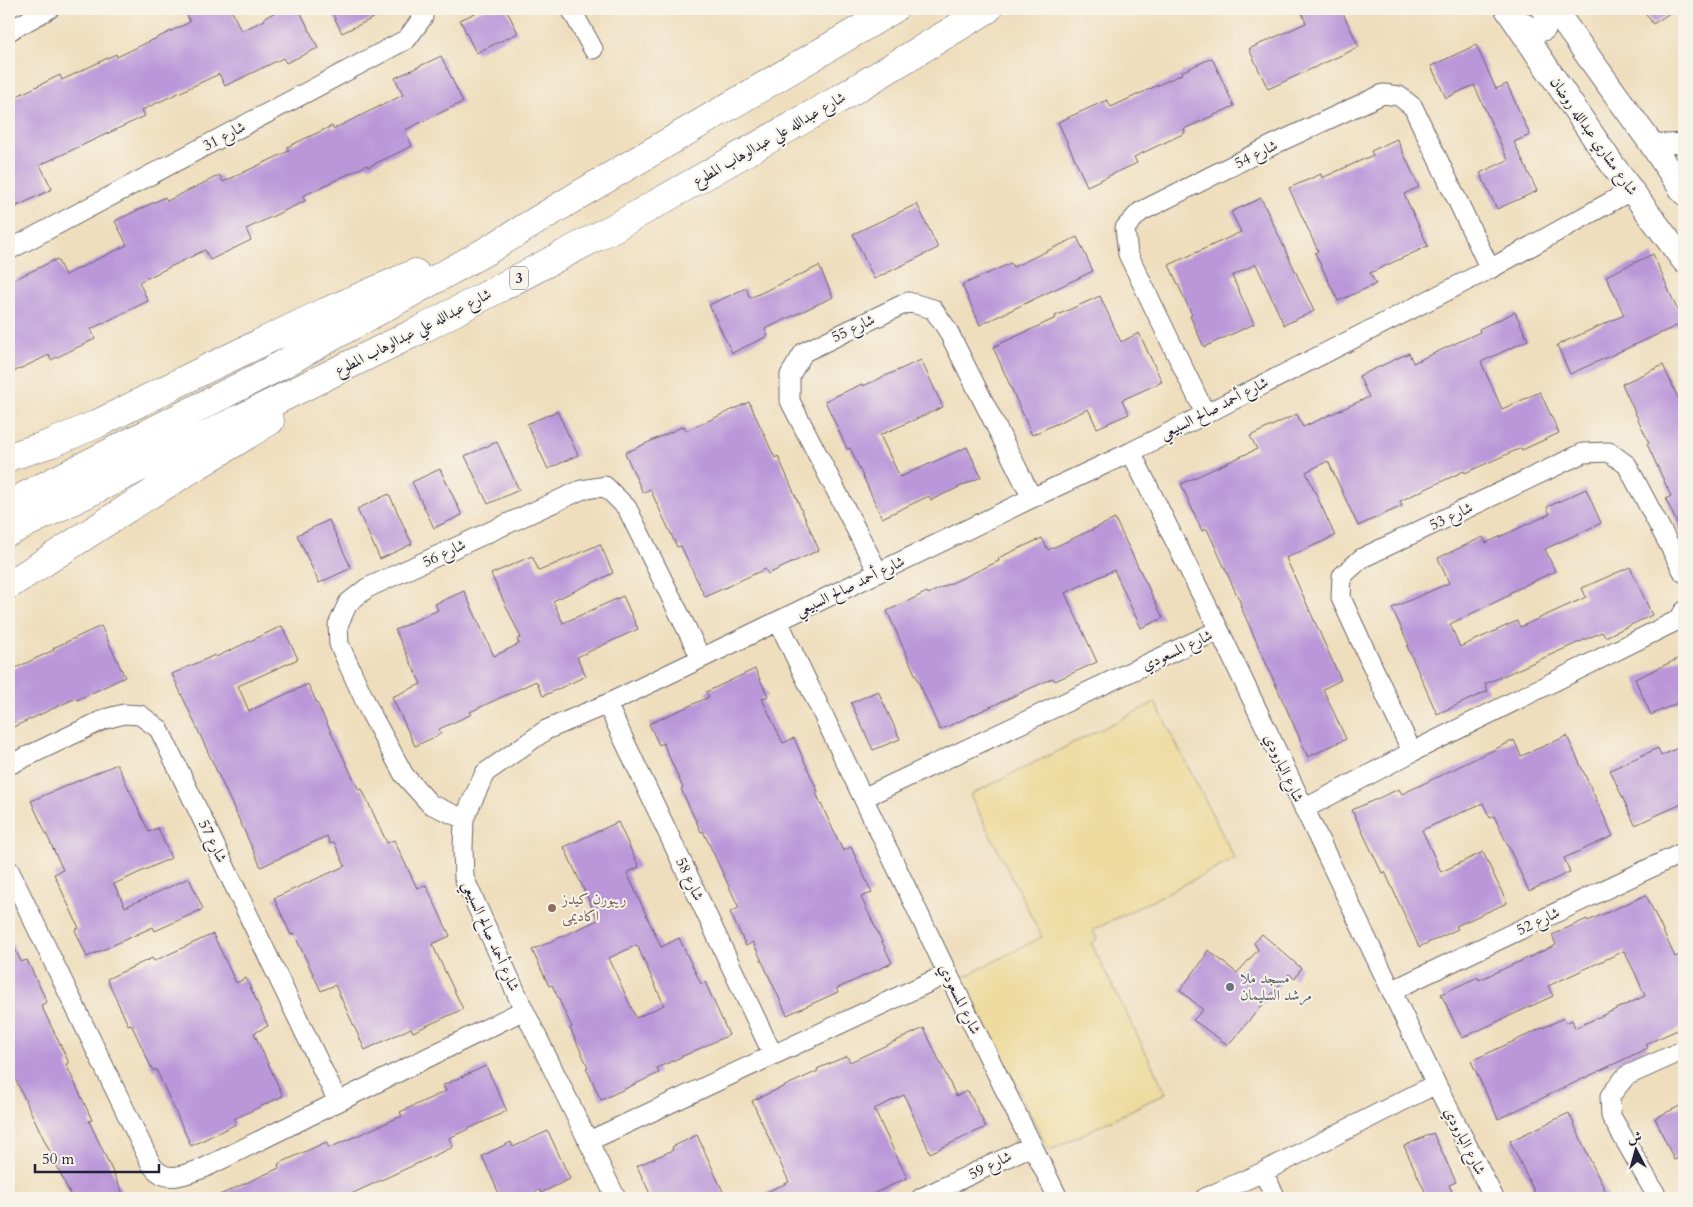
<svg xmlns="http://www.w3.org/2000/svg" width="1693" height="1207" font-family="Cardo,Amiri,serif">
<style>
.sand{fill:#eeda9e;stroke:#887e6c}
.building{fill:#bb97d9;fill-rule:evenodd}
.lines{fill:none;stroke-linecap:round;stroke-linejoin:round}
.minor-casing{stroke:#6a6468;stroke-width:21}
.tertiary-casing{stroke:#6a6468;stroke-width:26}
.primary-casing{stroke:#6a6468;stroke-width:29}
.minor{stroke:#fff;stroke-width:19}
.tertiary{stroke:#fff;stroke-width:24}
.primary{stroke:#fff;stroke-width:28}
.education-dot{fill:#8d6e63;stroke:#f7f3e8;stroke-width:2}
.worship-dot{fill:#6b7280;stroke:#f7f3e8;stroke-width:2}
.labels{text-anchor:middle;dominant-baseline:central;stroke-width:4;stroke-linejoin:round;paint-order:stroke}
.shield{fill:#f7f3e8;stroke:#62616f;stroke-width:1}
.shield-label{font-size:14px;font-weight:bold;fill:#22223b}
.street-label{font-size:15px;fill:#22223b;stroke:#f7f3e8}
.education-label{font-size:15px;fill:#785e54;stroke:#f7f3e8;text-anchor:start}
.worship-label{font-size:15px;fill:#5b616d;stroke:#f7f3e8;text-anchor:start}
</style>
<rect width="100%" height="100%" fill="#f7f3e8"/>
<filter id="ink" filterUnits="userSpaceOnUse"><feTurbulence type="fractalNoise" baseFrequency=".02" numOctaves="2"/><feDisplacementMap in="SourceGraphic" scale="10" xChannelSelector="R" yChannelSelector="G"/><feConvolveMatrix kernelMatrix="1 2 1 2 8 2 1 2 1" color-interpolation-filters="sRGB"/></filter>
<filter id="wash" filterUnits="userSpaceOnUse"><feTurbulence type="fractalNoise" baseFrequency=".0096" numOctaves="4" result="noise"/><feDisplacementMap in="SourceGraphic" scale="20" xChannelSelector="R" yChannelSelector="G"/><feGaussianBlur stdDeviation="1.12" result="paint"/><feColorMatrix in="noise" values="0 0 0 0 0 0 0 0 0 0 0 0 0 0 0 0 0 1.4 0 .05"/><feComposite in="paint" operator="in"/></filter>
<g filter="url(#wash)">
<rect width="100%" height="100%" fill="#efdebd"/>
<path class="sand" d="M1155,702l80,157 -142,71 4,9 -6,4 75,150 -117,58 -87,-173 80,-41 -72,-142z"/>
<g id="blocks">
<path class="building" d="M184,9h47l10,22 24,-11 -1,-2 18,-9h17l19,39 -32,15 -3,-5 -58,28 -6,-12 -77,36 3,6 -105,49 12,24 -43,21v-110l51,-25 2,5 54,-26 1,3 73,-35z
M330,9h62l-50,24z
M484,9h22l12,24 -42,20 -16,-33z
M1312,9h29l18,38 -91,42 -19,-40 57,-26 -4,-10z
M1643,9h33l-23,15z
M1476,45l20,44 11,-5 23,51 -16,7 23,49 -40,18 -17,-36 28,-13 -34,-75 -28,13 -15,-32z
M441,56l22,46 -58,28 7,16 -44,21 -1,-2 -64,31 2,5 -59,28 5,11 -41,20 -5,-10 -66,32 9,19 -57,28 4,10 -44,21 -2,-5 -40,19v-92l48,-23 8,16 62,-30 -12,-24 50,-24 2,4 53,-26 3,7 66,-31 -2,-4 45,-21 1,3 70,-34 -8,-17z
M1212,58l22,48 -50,23 1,4 -51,24 3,6 -50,23 -29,-64 49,-22 4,7 71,-33 -1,-2z
M1397,139l22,48 -15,7 24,52 -58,27 6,11 -38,17 -23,-48 3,-2 -29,-63 32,-14 1,4 51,-23 -2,-4z
M1261,198l53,113 -30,14 -28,-61 -24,12 22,48 -50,23 -14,-31 2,-1 -23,-50 72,-33 -10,-20z
M917,204l21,44 -64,31 -21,-45z
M1077,237l16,34 -113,54 -18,-40 49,-22 2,4z
M1653,254l30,69 -113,51 -13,-29 67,-30 -18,-39z
M819,266l14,31 -68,32 3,7 -36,17 -23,-48 37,-17 4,10z
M1100,296l21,46 18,-9 23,49 -40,18 7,14 -32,14 -9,-19 -56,26 -39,-88 63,-29 -1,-2z
M1515,312l13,28 -47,22 21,47 38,-17 19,41 -37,17 -1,-2 -56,25 -1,-2 -64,30 2,5 -44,20 -30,-65 -22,11 29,64 -49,22 55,122 -18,9 23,50 -38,18 -68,-152 1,-1 -34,-75 -5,2 -21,-47 76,-35 -7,-13 47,-22 6,13 66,-30 -10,-21 50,-23 4,10 67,-31 -1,-3z
M921,360l22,47 -63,28 20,42 67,-30 14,30 -50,23 -2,-4 -47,22 -32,-70 -3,1 -22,-48 37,-17 1,2z
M1663,365l21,46v128l-18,-40 5,-3 -24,-52 2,-1 -27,-59z
M749,402l26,56 3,-2 41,94 -51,24 -3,-5 -60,28 -24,-51 -4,1 -27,-58 -7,4 -18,-40 59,-27 2,5z
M557,411l21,44 -30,14 -21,-45z
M497,442l22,48 -31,14 -23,-48z
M440,469l22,46 -28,13 -22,-46z
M1586,489l15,34 -56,26 10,22 -46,22 1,2 -60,29 10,23 57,-26 3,6 66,-30 -4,-9 48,-21 22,48 -47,22 -3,-5 -117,52 3,7 -51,23 -30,-68 2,-1 -17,-37 57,-25 -11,-25 45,-21 3,6 64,-29 -3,-7z
M389,494l23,50 -32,15 -23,-50z
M1115,519l48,99 -22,10 -27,-58 -49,23 32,69 -42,19 -2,-3 -113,52 -53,-119 40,-19 1,2 71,-33 -1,-3 44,-20 6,12z
M329,520l22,48 -32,15 -22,-48z
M600,544l13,29 -60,28 10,22 60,-27 15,33 -61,28 9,19 -43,20 -7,-15 -66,31 2,2 -33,15 2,5 -26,12 -23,-49 29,-13 -26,-54 43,-20 -3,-6 29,-13 30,65 25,-12 -2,-5 4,-1 -30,-64 41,-18 7,15z
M101,626l24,51 -48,23 -1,-2 -67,31v-58l45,-21 -1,-2z
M282,626l16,33 -60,27 11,25 59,-27 51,106 3,-1 25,54 7,-3 23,48 9,-3 24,51 -18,8 31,65 -50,23 -2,-4 -46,22 -30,-65 -14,6 -27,-57 -3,1 -17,-37 71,-32 -11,-24 -4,2 -3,-8 -66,31 -89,-193 43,-19 1,2z
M1684,656v44l-33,15 -16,-36z
M755,669l13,27 -6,3 21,44 11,-5 24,54 -2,1 27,58 8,-4 21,46 -11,4 31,66 -56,26 2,3 -51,23 -34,-73 -7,4 -16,-34 9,-4 -36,-77 -2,1 -20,-43 2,-1 -20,-45 -4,2 -10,-21 60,-27 -3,-5z
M878,691l22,48 -27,11 -22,-47z
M1567,736l46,100 -49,22 6,14 -41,19 -35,-75 -4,2 -7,-15 -61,27 19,42 42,-20 24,51 -51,23 2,3 -39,18 -34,-75 -3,1 -30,-63 47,-21 3,5 112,-54 7,16z
M1684,745v58l-49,22 -25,-55 48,-22 3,8z
M117,764l32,68 9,-4 13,30 -57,26 11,23 64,-29 14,31 -48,22 -2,-4 -66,30 -12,-27 4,-2 -25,-54 9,-4 -32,-69z
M618,822l21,45 -12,6 34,74 18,-9 22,46 4,-2 24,53 -72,33 2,5 -58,27 -15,-32 2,-1 -18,-39 2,-1 -20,-42 -3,1 -17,-36 66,-30 -34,-73zM637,945l27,60 -28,13 -27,-60z
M1646,895l29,62 9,-4v74l-38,17 2,4 -150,71 -27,-58 93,-43 2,5 6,-3 3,8 70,-32 -9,-21 -12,-24 -76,35 5,10 -91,42 -21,-44 37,-17 1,3 77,-35 -4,-10 35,-16 1,2z
M213,934l23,49 10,-5 22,48 -14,7 29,63 -49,23 2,5 -45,22 -35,-77 -3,2 -22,-47 -3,1 -21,-46 45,-21 2,3z
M1262,934l39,34 -6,11 -6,-5 -61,71 -35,-25 10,-10 -23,-20 23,-30 5,-10 29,23 21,-23 -4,-7z
M9,936l12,26 6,-2 20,42 -6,3 28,58 -3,1 26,56 -3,1 36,77h-53l-63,-132z
M924,1028l32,68 12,-5 18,36 -56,26 -26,-58 -30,14 33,69 -43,20h-111l36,-16 -37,-81 66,-30 -1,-2 30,-13 3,6z
M486,1066l21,45 -58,27 4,9 -102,47 2,4h-140l66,-30 -1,-4 48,-22 3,6 73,-32 -2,-4 46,-21 -3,-6z
M1684,1104v52l-10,4 -19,-42z
M1569,1113l23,51 17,34h-72l-27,-57z
M548,1131l22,48 -29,14 -1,-3 -18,8h-21l-19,-42 29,-14 2,5z
M1433,1133l23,49 -7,3 6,13h-27l-24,-52z
M697,1135l29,63h-74l-15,-32 36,-16 -1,-3z"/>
</g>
</g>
<g filter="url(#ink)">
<use href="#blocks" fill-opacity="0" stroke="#6a6468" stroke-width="1"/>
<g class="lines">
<g class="minor-casing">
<path id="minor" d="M571,9l22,40
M9,31l40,-22
M1650,142l16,2 18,-1
M9,250l398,-211 16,-22v-8
M1205,413l-77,-159 -3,-26 15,-16 135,-68 108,-50 16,2 14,11 77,162
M1131,452l88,178 217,454 58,114
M878,572l-88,-171v-26l14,-23 104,-50 25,7 14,20 85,169
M778,621l164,341 116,236
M607,704l166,351
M1412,752l-71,-154 1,-22 20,-18 221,-105 26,-1 18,13 57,108
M9,765l96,-46 19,-5 16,1 19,14 179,373
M863,798l356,-168
M1304,809l108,-57 266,-132 6,-9
M464,819l-34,-15 -26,-29 -34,-63 -31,-68 -1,-19 10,-22 19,-15 214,-98 24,-4 22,22 74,150
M9,870l142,294c14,21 32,11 53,4l320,-158
M1393,990l291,-138
M589,1141l358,-167
M1263,1172l13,26
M616,1198l-92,-188 -60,-132 -1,-30 1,-29 21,-46 61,-43 61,-26 425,-206 99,-46 359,-183 142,-79
M921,1198l110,-52
M1205,1198l58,-26 173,-88
M1658,1198l-47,-82 -1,-20 16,-20 58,-26"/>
</g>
<g class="tertiary-casing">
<path id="tertiary" d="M1507,9l107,158 70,94
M1554,9l96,133 34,51
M1514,19c9,6 19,14 30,9l2,-7v-12"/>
</g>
<g class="primary-casing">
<path id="primary" d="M9,457l43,-14 45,-19 109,-55 119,-57 90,-39
M9,504l265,-135 214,-119 94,-57 312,-184
M9,532l415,-204 193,-102 217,-124 154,-93
M9,585l119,-77 142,-87"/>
</g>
<use href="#minor" class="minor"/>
<use href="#tertiary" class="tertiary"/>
<use href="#primary" class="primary"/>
</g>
</g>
<circle class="education-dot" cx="552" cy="908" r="5"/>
<circle class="worship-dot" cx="1230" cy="987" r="5"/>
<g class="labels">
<rect class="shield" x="510" y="266.5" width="18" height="23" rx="4"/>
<g class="shield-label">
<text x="519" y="278">3</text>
</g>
<g class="street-label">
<text transform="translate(224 136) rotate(-28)">شارع 31</text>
<text transform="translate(1594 136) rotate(55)">شارع مشاري عبدالله روضان</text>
<text transform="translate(769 139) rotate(-30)">شارع عبدالله علي عبدالوهاب المطوع</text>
<text transform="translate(1256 154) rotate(-26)">شارع 54</text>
<text transform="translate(853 328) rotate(-25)">شارع 55</text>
<text transform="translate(413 332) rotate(-27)">شارع عبدالله علي عبدالوهاب المطوع</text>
<text transform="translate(1214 408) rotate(-27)">شارع أحمد صالح السبيعي</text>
<text transform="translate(1451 516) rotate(-25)">شارع 53</text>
<text transform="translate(444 553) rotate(-25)">شارع 56</text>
<text transform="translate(850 586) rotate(-26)">شارع أحمد صالح السبيعي</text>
<text transform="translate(1177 650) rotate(-25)">شارع المسعودي</text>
<text transform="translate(1284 768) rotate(65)">شارع البارودي</text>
<text transform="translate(213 841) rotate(64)">شارع 57</text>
<text transform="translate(690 879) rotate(65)">شارع 58</text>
<text transform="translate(1538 921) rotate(-25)">شارع 52</text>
<text transform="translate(491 936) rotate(66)">شارع أحمد صالح السبيعي</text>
<text transform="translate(960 999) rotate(64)">شارع المسعودي</text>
<text transform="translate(1465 1141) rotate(63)">شارع البارودي</text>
<text transform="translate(990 1165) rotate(-26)">شارع 59</text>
</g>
<g class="education-label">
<text x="562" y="899">ريبورن كيدز<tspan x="562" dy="17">اكاديمى</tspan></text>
</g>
<g class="worship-label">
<text x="1240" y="978">مسجد ملا<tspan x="1240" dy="17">مرشد السليمان</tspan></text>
</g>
</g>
<rect width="1693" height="1207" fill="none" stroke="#f7f3e8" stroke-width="30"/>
<g transform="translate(1636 1150) rotate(354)" stroke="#f7f3e8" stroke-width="4" paint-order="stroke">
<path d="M0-4L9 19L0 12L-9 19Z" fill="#22223b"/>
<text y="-8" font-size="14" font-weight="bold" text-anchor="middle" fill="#22223b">ش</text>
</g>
<path d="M35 1164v8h124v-8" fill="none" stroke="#22223b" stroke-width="2.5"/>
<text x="42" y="1164" font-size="15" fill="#22223b" stroke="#f7f3e8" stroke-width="4" paint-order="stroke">50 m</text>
</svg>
